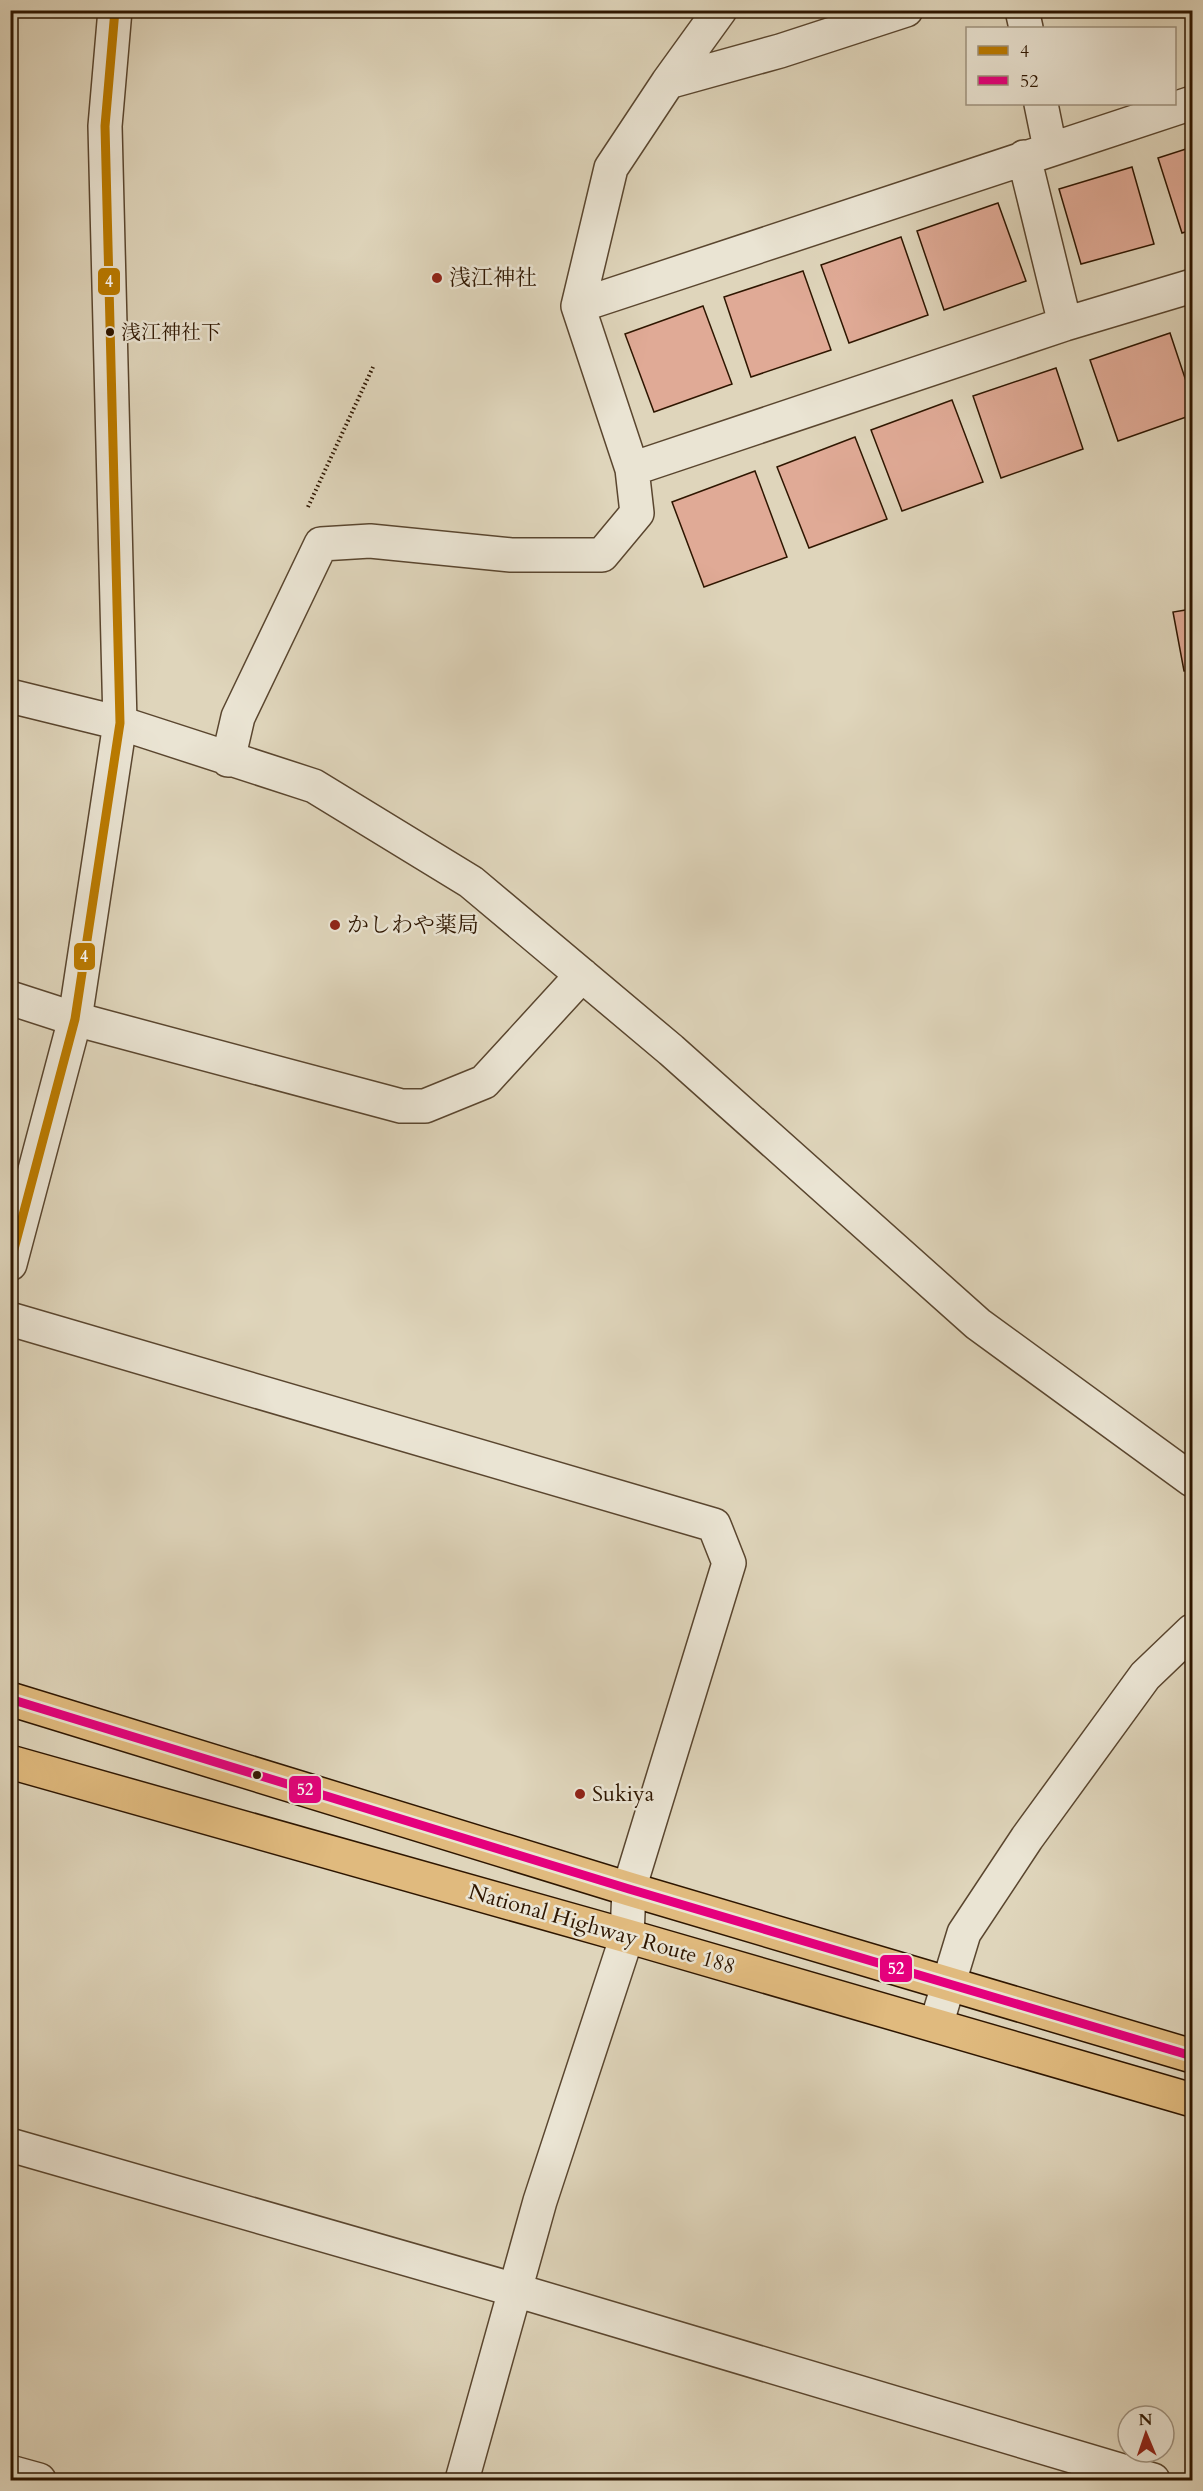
<svg xmlns="http://www.w3.org/2000/svg" width="1203" height="2491" font-family="Cardo,'Noto Serif JP',serif">
<style>
.building{fill:#e0aa96;stroke:#2e1600;stroke-width:1.5}
.lines{fill:none;stroke-linecap:round;stroke-linejoin:round}
.minor-casing{stroke:#5a462f;stroke-width:36}
.tertiary-casing{stroke:#5a462f;stroke-width:36}
.trunk-casing{stroke:#2e1600;stroke-width:36}
.path{stroke:#2e1600;stroke-width:4;stroke-dasharray:1.5 3;stroke-linecap:butt}
.minor{stroke:#eae4d3;stroke-width:33}
.tertiary{stroke:#eae4d3;stroke-width:33}
.trunk{stroke:#e0ba7e;stroke-width:33}
.bus-1-casing{stroke:#eae4d3;stroke-width:14}
.bus-2-casing{stroke:#eae4d3;stroke-width:14}
.bus-1{stroke:#bb7b00;stroke-width:9}
.bus-2{stroke:#e5007d;stroke-width:9}
.poi-dot{fill:#8f2418;stroke:#eae4d3;stroke-width:2}
.bus-dot{fill:#2e1600;stroke:#eae4d3;stroke-width:2}
.labels{text-anchor:middle;dominant-baseline:central;stroke-width:5;stroke-linejoin:round;paint-order:stroke}
.bus-label{font-size:20px;fill:#2e1600;stroke:#eae4d3;text-anchor:start}
.poi-label{font-size:22px;fill:#2e1600;stroke:#eae4d3;text-anchor:start}
.street-label{font-size:22px;fill:#2e1600;stroke:#eae4d3}
.line-badge{stroke:#eae4d3;stroke-width:2}
.badge-label{font-size:16px;text-anchor:middle;font-weight:bold;fill:#fff}
</style>
<rect width="100%" height="100%" fill="#dfd5bb"/>
<filter id="stains"><feTurbulence type="fractalNoise" baseFrequency=".00333" numOctaves="4"/><feColorMatrix values="0 0 0 0 .2 0 0 0 0 .09 0 0 0 0 .02 0 0 0 .5 -.17"/></filter>
<radialGradient id="worn" r=".72"><stop offset=".6" stop-color="#630" stop-opacity="0"/><stop offset="1" stop-color="#630" stop-opacity=".3"/></radialGradient>
<path class="building" d="M1192,147v83l-10,3 -24,-75z
M1132,167l22,77 -73,20 -22,-75z
M998,203l28,78 -82,29 -27,-79z
M901,237l27,78 -79,28 -28,-78z
M803,271l28,79 -80,27 -27,-80z
M703,306l29,78 -78,28 -29,-78z
M1170,333l22,66v16l-74,26 -28,-81z
M1056,368l27,81 -82,29 -28,-82z
M952,400l31,82 -81,29 -31,-81z
M855,437l32,82 -78,29 -32,-81z
M755,471l32,86 -83,30 -32,-85z
M1192,609v61l-8,1 -11,-59z"/>
<g class="lines">
<g class="minor-casing">
<path id="minor" d="M1022,10l4,18
M668,82l52,-72
M1041,104l9,44
M1024,157l41,167
M578,306l614,-203
M632,469l433,-145 127,-38
M120,723l194,63 157,96 200,168 307,274 214,156
M228,760l10,-43 83,-173 49,-3 141,14h91l35,-42 -5,-44 -54,-163 33,-138 57,-86 112,-31 126,-41
M10,998l65,21 326,87h24l59,-24 98,-107
M10,1319l704,206 15,38 -100,326 -2,47 -87,265 -78,279
M936,2025l28,-92 63,-95 118,-162 47,-45
M10,2145l505,145 638,190
M10,2472l29,8"/>
</g>
<g class="tertiary-casing">
<path id="tertiary" d="M10,696l110,27
M10,1264l65,-245 45,-296 -15,-597 10,-116"/>
</g>
<g class="trunk-casing">
<path id="trunk" d="M10,1699l619,190 563,167
M10,1762l617,174 565,164"/>
</g>
<path class="path" d="M308,507l65,-140"/>
<use href="#minor" class="minor"/>
<use href="#tertiary" class="tertiary"/>
<use href="#trunk" class="trunk"/>
<g class="bus-1-casing">
<path id="bus-1" d="M10,1264l65,-245 45,-296 -15,-597 10,-116"/>
</g>
<g class="bus-2-casing">
<path id="bus-2" d="M10,1699l619,190 563,167"/>
</g>
<use href="#bus-1" class="bus-1"/>
<use href="#bus-2" class="bus-2"/>
</g>
<g class="poi-dot">
<circle cx="437" cy="278" r="6"/>
<circle cx="335" cy="925" r="6"/>
<circle cx="580" cy="1794" r="6"/>
</g>
<g class="bus-dot">
<circle cx="110" cy="332" r="5"/>
<circle cx="257" cy="1775" r="5"/>
</g>
<g class="labels">
<g class="bus-label">
<text x="121" y="332">浅江神社下</text>
</g>
<g class="poi-label">
<text x="449" y="278">浅江神社</text>
<text x="347" y="925">かしわや薬局</text>
<text x="592" y="1794">Sukiya</text>
</g>
<g class="street-label">
<text transform="translate(602 1929) rotate(16)">National Highway Route 188</text>
</g>
</g>
<g class="line-badge">
<rect x="97" y="267" width="24" height="29" rx="6" fill="#bb7b00"/>
<rect x="73" y="942" width="23" height="29" rx="6" fill="#bb7b00"/>
<rect x="288" y="1775" width="34" height="29" rx="6" fill="#e5007d"/>
<rect x="879" y="1954" width="34" height="29" rx="6" fill="#e5007d"/>
</g>
<g class="badge-label">
<text x="109" y="287">4</text>
<text x="84" y="962">4</text>
<text x="305" y="1795">52</text>
<text x="896" y="1974">52</text>
</g>
<rect width="1203" height="2491" fill="none" stroke="#dfd5bb" stroke-width="36"/>
<rect x="12" y="12" width="1179" height="2467" fill="none" stroke="#2e1600" stroke-width="3"/>
<rect x="18" y="18" width="1167" height="2455" fill="none" stroke="#2e1600" stroke-width="1.5"/>
<rect x="966" y="27" width="210" height="78" fill="#eae4d3" stroke="#9f927f" stroke-width="1.5"/>
<rect x="978" y="46" width="30" height="9" fill="#bb7b00" stroke="#9f927f" stroke-width="1.5"/>
<text x="1020" y="57" font-size="18" fill="#2e1600">4</text>
<rect x="978" y="76" width="30" height="9" fill="#e5007d" stroke="#9f927f" stroke-width="1.5"/>
<text x="1020" y="87" font-size="18" fill="#2e1600">52</text>
<g transform="translate(1146 2434) rotate(358)"><circle r="28" fill="#eae4d3" stroke="#9f927f" stroke-width="1.5"/>
<path d="M0-4.5L10 22L0 15L-10 22Z" fill="#8f2418"/>
<text y="-9" font-size="16" font-weight="bold" text-anchor="middle" fill="#2e1600">N</text>
</g>
<rect width="100%" height="100%" filter="url(#stains)"/>
<rect width="100%" height="100%" fill="url(#worn)"/>
</svg>
